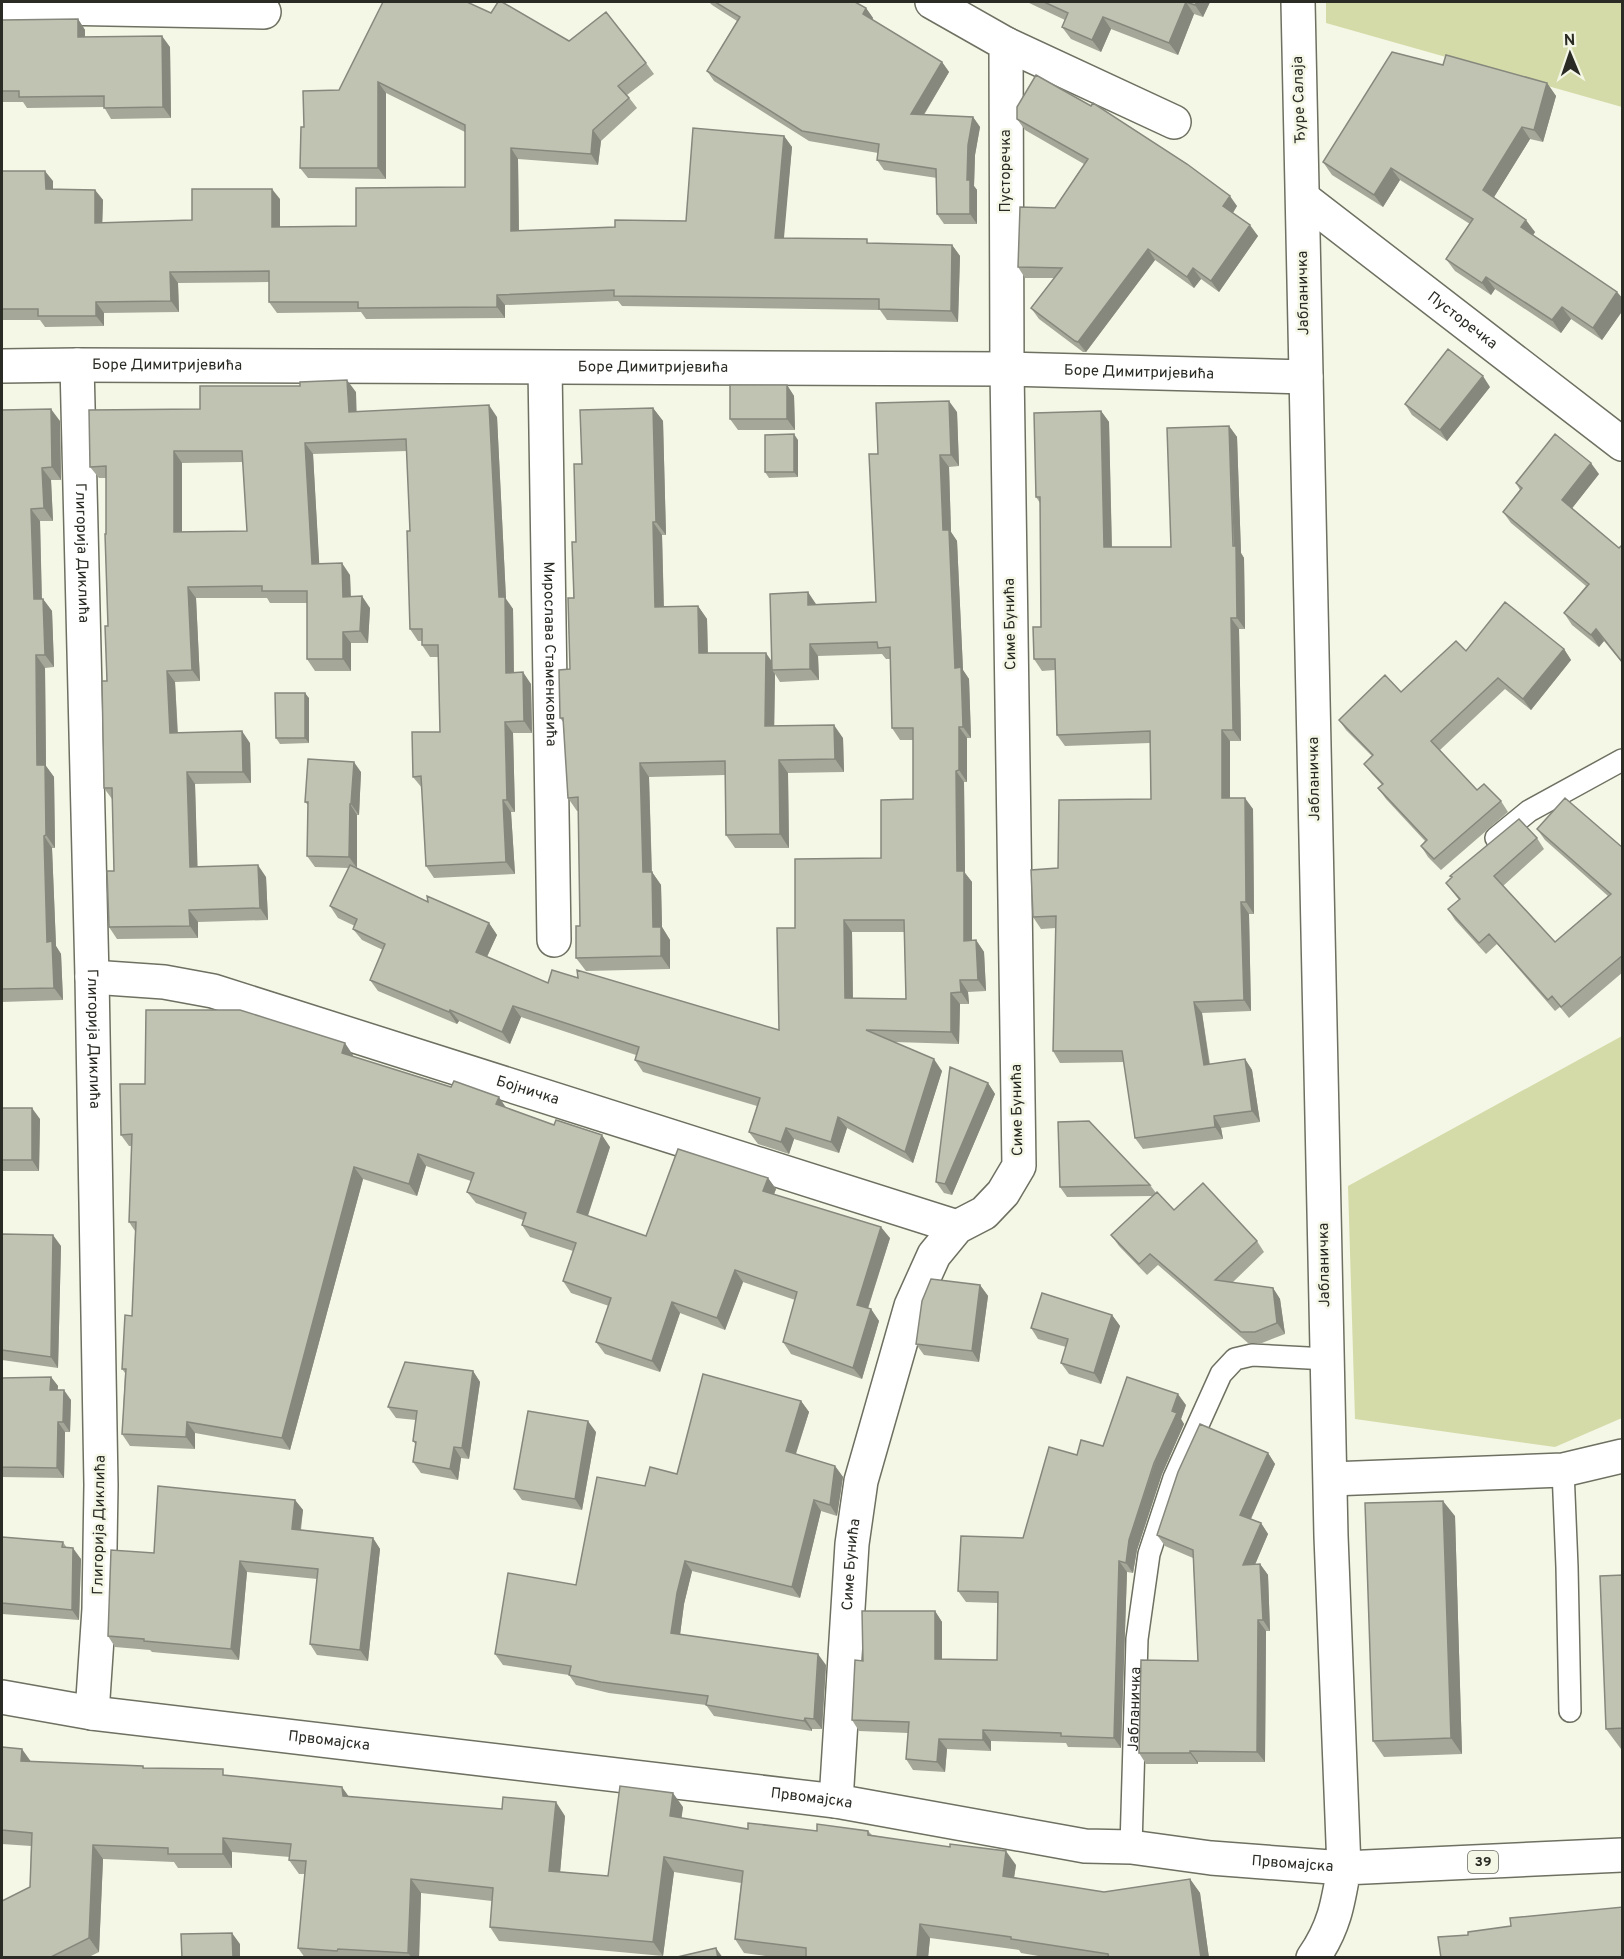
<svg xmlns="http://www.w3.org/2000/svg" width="1624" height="1959" font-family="Overpass,sans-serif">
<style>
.green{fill:#d4dba8}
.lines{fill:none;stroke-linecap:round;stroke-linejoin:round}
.lane-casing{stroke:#6e7061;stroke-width:24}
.street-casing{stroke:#6e7061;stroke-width:36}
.secondary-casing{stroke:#6e7061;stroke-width:36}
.primary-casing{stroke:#6e7061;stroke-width:36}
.lane{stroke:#fff;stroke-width:21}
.street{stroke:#fff;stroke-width:33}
.secondary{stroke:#fff;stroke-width:33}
.primary{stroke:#fff;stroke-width:33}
.wall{fill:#a5a899;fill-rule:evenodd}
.shaded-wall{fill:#86887d}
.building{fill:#c0c3b2;stroke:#86887d;stroke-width:1.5;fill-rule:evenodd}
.labels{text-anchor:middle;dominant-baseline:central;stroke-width:5;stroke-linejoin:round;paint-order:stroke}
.shield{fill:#f5f7e6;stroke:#67685e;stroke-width:1.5}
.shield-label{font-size:14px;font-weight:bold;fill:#2a2b24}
.street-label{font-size:15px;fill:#2a2b24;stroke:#f5f7e6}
</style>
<rect width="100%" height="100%" fill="#f5f7e6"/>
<path class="green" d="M1326,2h296v105l-296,-84z
M1622,1036v382l-67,29 -200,-28 -7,-233z"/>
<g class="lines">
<g class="lane-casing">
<g id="lane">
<path d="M1496,838l33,-27 93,-51"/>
<path d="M1563,1470l4,97 3,144"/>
<path id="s1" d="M1131,1847l6,-208 12,-85 25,-76 47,-104 14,-15 17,-4 75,4"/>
</g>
</g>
<g class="street-casing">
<g id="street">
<path d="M2,7l262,5"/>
<path d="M1006,44l168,78"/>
<path id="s2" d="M1303,198l319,246"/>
<path id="s3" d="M77,365l15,612 9,508 -2,124 -7,104"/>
<path id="s4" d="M2,366l75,-1 930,4 299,8"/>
<path id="s5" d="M545,368l9,572"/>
<path id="s6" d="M92,977l72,5 49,9 744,236"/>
<path d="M1331,1479l232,-9 59,-14"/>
<path id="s7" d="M836,1801l16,-257 9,-63 50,-175 23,-51 23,-28 27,-14 19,-20 16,-27 -12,-797 -1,-325 -74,-42"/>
</g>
</g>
<g class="secondary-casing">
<g id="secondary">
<path id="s8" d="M2,1697l90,16 744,88 249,45 46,1 80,11 133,10 -13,-332 -33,-1534"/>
</g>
</g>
<g class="primary-casing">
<path id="primary" d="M1313,1958c21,-30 25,-54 31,-90l278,-13"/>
</g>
<use href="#lane" class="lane"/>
<use href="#street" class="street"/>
<use href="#secondary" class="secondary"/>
<use href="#primary" class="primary"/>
</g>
<path class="wall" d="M709,2h146l11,6 7,10 -1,2 70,42 7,10 -25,43 49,2 7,10 -5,28 -1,31 3,4v34h-33l-7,-10v-36l-53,-8 -7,-10 1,-7 -69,-12 -95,-60 -7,-10 30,-50 -25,-16z
M1027,2h183l-7,15 -9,-3 -16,41 -67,-26 -10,23 -30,-13 -9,-12 3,-7z
M491,13l78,28 77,22 8,11 -27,21 10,13 -36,33 -3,24 -80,-6 1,72 96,-4 71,-6 98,-85 8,11 -9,91 87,5 82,2 8,11 -2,66 -71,-2 -7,-10 -258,-4 -4,-5 -113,4v13l-139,1 -5,-7 -84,1 -8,-11v-20l-91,1 1,29 -75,1v13l-59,1 -5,-7h-38v-149l51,10v8l42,1 8,10 -1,23 90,-3 88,-21v28l76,-1 109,-39v-55l-79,-39v86l-78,-1 -8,-10 4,-41 35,-37z
M78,19l7,11v7l85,10 1,71 -60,1 -7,-12 -77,1 -4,-6h-21v-82z
M1443,65l104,18 9,13 -13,46 -13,-3 -36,58 41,35 -2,3 84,57 6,7v11l-21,30 -31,-21 -10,14 -66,-44 -4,6 -36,-24 -9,-12 24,-35 -70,-44 -17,27 -51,-32 -9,-13z
M1017,119l220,87 -4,7 25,23 -39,56 -18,-13 -7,9 -39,-28 -69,92h-3l-44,-33 -8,-11 23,-30h-29l-7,-11 66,-103 -59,-34z
M787,385l7,11 1,34h-57l-8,-11z
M1490,387l-43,54 -35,-26 -7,-11z
M356,392v19l141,6 9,182 7,10 1,64 17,11 1,49h-19l2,79h-4l4,62 -81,4 -8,-12 -4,-78 -9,-11 27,-45 -2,-75h-8l-8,-12v-4h-4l-8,-12v-98l-3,-80 -94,3 6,110 31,11 1,22 19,11 -2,35h-17v28h-36l-8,-12v-56h-37l-3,-5h-71l4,83 -25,1 3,51 72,10 1,40 -56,1 2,83 69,10 2,43 -70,2v16l-81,1 -8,-12 5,-56 -2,-72 -8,-11 4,-162 -2,-148h-7l-9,-11 110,-58zM243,462l4,69 -65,1v-69z
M653,408l10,13 3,114h-4l2,72 34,-1 9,13 1,34 64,8 44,-57 60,-2 2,-148 79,-42 2,54 -10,1 2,65 6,9 6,129 6,9 2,59h-4v44h-3l1,91 7,9v58h4l8,12 2,39 -18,1 1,12h-9l-1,40 -65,-2 48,29 -29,92 -66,-35 -8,25 -45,-14 -5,15 -31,-10 -9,-12 8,-26 -114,-34 -8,-12 1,-5 -115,-38 -11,27 -51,-23 -2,3 -79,-33 -8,-11 13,-30 -21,-10 -9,-11 2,-3 -17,-8 -8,-12 19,-38 -34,-1 -8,-11 1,-51 -3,-3 56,-30 -2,43h-2v53h-2l73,34 61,21 8,12 -10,22 61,26 30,-5 201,52 16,-102 86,-70 32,-59v-59h-13l-8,-12 -2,-69h-4l-4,-5 -64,2 1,24 -39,2 -5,-8 -1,52 69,12 1,34 -56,1 1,75h-54l-9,-13 -1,-60 -76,2 3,95 9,13 1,42 8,13v29l-84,2 -10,-13 4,-32 -2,-115h-1l-9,-13 -4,-75 -4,-5 10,-49 6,-127 6,-78zM852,932h52l2,67 -53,-1z
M2,410l58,11 1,59h-10l2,41h-13l2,78h1l9,12 2,56 -9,1 1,98 8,11 1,71h-3l4,98 5,8 2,46 -61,2z
M1101,411l8,11 3,125h59l58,-121 8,11 4,116 3,5 1,71h-6l2,112h-11v57l23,11 1,105h-5l2,97 -49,2 8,51 35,-5 7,11 8,52 -39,6 2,11 -80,10 -8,-11 -11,-76 -64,1 -7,-12 3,-123 -15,1 -8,-12 25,-49 93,-69 -1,-56 -85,3 -8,-11 -2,-65 -13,1 -8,-12 7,-32 -1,-124 -4,-6z
M798,440v37l-29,1 -4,-6z
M1599,474l-27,34 47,40 4,-4v120l-19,-23 -5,6 -27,-22 -8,-12 22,-27 -75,-63 -8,-11 17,-22 -4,-7z
M1564,649l7,11 -40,50 -26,-21 -65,61 37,40 24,11 7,11 -67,58 -13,-13 -7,-11 4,-5 -39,-42 -8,-11 4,-3 -10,-11 -8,-10 8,-8 -26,-26 -7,-10 62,-28 65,-41z
M309,698v45l-29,1 -4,-6z
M1537,829l86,19v124l-54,46 -9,-11 -5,4 -58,-67 -11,10 -31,-34 -7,-11 11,-9 -13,-17 91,-45 7,11 -41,37 52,56 53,-46 -63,-56z
M353,1055l-1,1 155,52 103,39 -22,69 58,20 122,-58 8,11 -2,5 116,44 -22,71h3l8,12 -17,58 -71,-25 -8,-12 12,-42 -52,-18 -18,48 -45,-17 -20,59 -55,-18 -9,-12 13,-36 -38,-13 -8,-12 10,-30 -43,-14 -8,-12 1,-5 -47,-17 -9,-11 4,-11 -45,-15 -9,30 -54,-17 -73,271 -95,-17v16l-65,-3 -8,-12 3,-61 -3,-4 10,-53 3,-85 -6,-9 3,-76h-3l-8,-11 24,-51z
M988,1083l7,11 -43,101 -8,-2 -8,-11z
M2,1108l38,11 -1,52h-37z
M1150,1185l6,8 18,17 83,31 7,11 -32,31 41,5 7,11 5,35 -23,9h-14l-90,-78 -11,10 -28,-29 -8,-11 42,-39 -86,1 -7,-10z
M2,1234l59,12 -3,122 -56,-8z
M980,1285l8,11 -9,66 -55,-7 -8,-11z
M1112,1315l8,11 -19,58 -32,-10 -8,-11 5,-16 -28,-8 -7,-11z
M473,1371l7,11 -11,77 -8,-1 -3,22 -37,-7 -8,-11 3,-17 -3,-4 3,-21 -20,-2 -8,-11z
M51,1377l7,9 -1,4 14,10 -1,32h-5l-1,46 -62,-1v-99z
M801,1401l8,11 -13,42 39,12 8,11 -6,39 -16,-5 -21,87 -108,-27 -8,33 -4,30 146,31 -4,64h-10v2l-98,-15 -8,-11 -97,-12 -33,-8 -7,-10 -66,-10 -8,-11 81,-69 69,-99 32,-12z
M1186,1405l-5,14 3,5 -22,50 -25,76 -4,23 -6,-1 -6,176 -53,-1 -2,-4 -75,-2v10l-44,-2 -2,23 -32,-2 -7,-11 2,-26 -49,-2 -7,-11 11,-59 72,-50 7,11v37l55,1 1,-57 -32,-1 -8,-11 65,-53 54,-83 26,-9z
M596,1432l-14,78 -60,-10 -8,-11z
M1268,1453l7,11 -24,55 10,4 7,11 -13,31 5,-1 8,11 2,56h-4l-1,131h-67v2h-52l-7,-11 59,-92 -5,-103 -28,-12 -8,-11z
M295,1500l8,10 -2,20 72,8 7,11 -12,112 -51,-6 -7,-11 7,-65 -70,-7 -8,88 -87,-8 -2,-2 -35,-3 -7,-11 46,-83z
M1455,1516l7,238 -78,3 -11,-16z
M2,1537l61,5 4,6 14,11 -2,61 -77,-6z
M1623,1575v174h-2l-15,-20z
M2,1747l29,15 112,4 1,2 84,8 121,21 216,19 -5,56 48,4 75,-69 -2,11 67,11 69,2h51l4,4 144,30 -2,13 90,14 86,-13 10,14 9,65h-159l-29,-5 -2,-3 -89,-12 -2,20h-147l-37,-5 -9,-14 6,-56 -67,-11 -11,84 -164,-15 -9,-14 2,-26 -71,-8 -2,65h-114l-7,-10 7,-74h-6l-10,-14 1,-3 -58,-5v16h-54l-4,-6 -71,-3 -4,93 -12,6h-85l28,-71 1,-41 -29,-2z"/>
<path class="shaded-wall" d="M1186,2l8,12 -16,41 -9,-12z
M1197,2h13l-7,15 -8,-12z
M866,8l7,10 -3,6 -7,-10z
M1103,17l8,12 -10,23 -9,-12z
M78,19l7,11v18l-7,-11z
M162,36l8,11 1,71 -8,-11z
M942,62l7,10 -31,52 -7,-10z
M378,82l8,11v86l-8,-11z
M1547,83l9,13 -13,46 -9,-12z
M973,117l7,10 -5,28 -1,31 3,4v34l-7,-10 -3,-34 1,-35z
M1522,127l8,12 -39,63 -8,-12z
M593,130l8,11 -3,24 -7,-11z
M784,136l8,11 -9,102 -8,-11z
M511,148l7,11 1,83 -8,-11z
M1391,168l9,12 -17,27 -9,-12z
M45,171l8,10v19l-7,-11z
M272,189l8,10v38l-8,-10z
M95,190l8,10 -1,34 -7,-11z
M1230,196l7,10 -7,11 -7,-11z
M1526,220l9,12 -5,8 -9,-13z
M1250,225l8,11 -39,56 -8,-11z
M952,245l8,11 -2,66 -7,-11z
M1148,249l7,11 -69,92 -8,-10z
M1193,268l8,11 -7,9 -7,-11z
M170,272l8,11 1,29 -8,-11z
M1486,277l9,12 -4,6 -9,-12z
M1617,292l6,7v11l-21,30 -9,-12z
M497,295l8,10v13l-8,-11z
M96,302l8,11v13l-8,-10z
M1562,307l9,12 -10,14 -9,-13z
M1483,376l7,11 -43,54 -7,-11z
M347,380l9,12 1,31 -8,-11z
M787,385l7,11 1,34 -8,-11z
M949,401l8,11 2,54 -8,-11z
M489,405l8,12 9,182 7,10 1,76 -8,-12 -7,-76z
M653,408l10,13 3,114 -10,-13z
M51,409l9,12 1,59 -9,-13z
M1101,411l8,11 3,136 -8,-11z
M1229,426l8,11 4,116 3,5 1,71 -8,-11z
M794,434l4,6v37l-4,-5z
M305,443l8,11 7,122 -8,-12z
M174,451l8,12v80l-8,-11z
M940,455l9,12 2,65 6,9 6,129 6,9 2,59 -8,-11 -8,-59 -12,-138z
M1591,463l8,11 -29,37 -8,-11z
M42,468l9,12 2,41 -9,-13z
M31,509l9,12 2,91 -8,-13z
M653,522l9,13 2,85 -9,-13z
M342,563l8,12 1,34 -8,-12z
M188,587l8,11 4,83 -8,-11z
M808,592l8,12 -8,1z
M362,596l8,12 -2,35 -8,-12z
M43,599l9,12 2,56 -9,-12z
M698,606l9,13 1,47 -9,-13z
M1231,618l8,11 2,112 -8,-11z
M1596,629l8,12 -5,6 -8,-12z
M343,632l8,11v28l-8,-12z
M810,644l8,12 1,24 -9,-11z
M1564,649l7,11 -40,50 -8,-11z
M766,653l9,13 -3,4 3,4 -1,66 -9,-14z
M36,655l9,13 1,98 8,11 1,71 -9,-13 -9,-70z
M167,671l8,11 3,62 -8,-11z
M523,672l8,12 1,49 -8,-12z
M305,693l4,5v45l-4,-5z
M505,722l8,11 2,79 -8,-12z
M834,725l9,13 1,34 -9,-13z
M959,727l8,11v44l-8,-12z
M1222,730l8,11v68l-8,-11z
M242,731l8,12 1,40 -8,-11z
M779,760l9,13 1,75 -9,-14z
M354,762l7,10 -2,43 -8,-11z
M640,763l9,14 3,108 -9,-13z
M956,771l8,11 1,91 7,9v70l-8,-11 -7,-70z
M187,772l8,12 3,95 -8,-12z
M1245,798l8,11 1,105 -8,-12z
M503,800l8,12 4,62 -9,-12z
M350,804l7,11v53l-8,-11z
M44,836l8,12 4,98 5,8 2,46 -9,-12 -7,-46z
M258,865l8,12 2,43 -8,-12z
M652,872l9,13 1,42 8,13v29l-9,-13 -8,-29z
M1241,902l8,12 2,97 -7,-11z
M189,910l9,12v16l-8,-12z
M844,920l8,12 1,78 -8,-12z
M489,923l8,12 -13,28 -8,-11z
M976,940l8,12 2,39 -8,-11z
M960,980l8,12 1,12 -8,-12z
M951,993l9,11 -1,40 -8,-12z
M1194,1002l8,11 9,63 -7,-11z
M513,1006l8,11 -11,27 -8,-12z
M450,1010l9,11 -2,3 -8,-12z
M345,1043l8,12 -3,10 -8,-12z
M934,1059l8,12 -29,92 -8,-11z
M1245,1059l7,11 8,52 -8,-11z
M988,1083l7,11 -43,101 -7,-11z
M499,1097l8,12 -11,-5z
M32,1108l8,11 -1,52 -7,-11z
M1214,1116l7,12 2,11 -8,-12z
M838,1117l9,11 -8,25 -8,-11z
M786,1128l8,11 -5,15 -8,-12z
M602,1135l8,12 -25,77 -8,-12z
M418,1154l8,12 -9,30 -8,-12z
M354,1167l9,12 -73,271 -8,-12z
M768,1178l8,11 -5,13 -8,-11z
M881,1227l9,11 -25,79 -8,-12z
M53,1235l8,11 -3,122 -7,-11z
M735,1270l8,12 -18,48 -8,-12z
M980,1285l8,11 -9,66 -7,-11z
M1273,1288l7,11 5,35 -8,-11z
M672,1302l8,11 -20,59 -8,-11z
M871,1309l8,12 -17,58 -9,-11z
M1112,1315l8,11 -19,58 -7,-11z
M473,1371l7,11 -11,77 -7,-11z
M51,1377l7,9 -1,14 -7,-10z
M64,1390l7,10 -1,32 -7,-10z
M1178,1394l8,11 -5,14 3,5 -22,50 -25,76 -4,23 -7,-10 3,-23z
M801,1401l8,11 -16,50 -7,-11z
M588,1421l8,11 -14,78 -7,-11z
M58,1422l7,10 -1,46 -7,-10z
M187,1422l8,11v16l-9,-12z
M454,1447l7,11 -3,22 -8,-11z
M1268,1453l7,11 -27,61 -8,-10z
M835,1466l8,11 -6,39 -7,-11z
M295,1500l8,10 -4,29 -7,-10z
M814,1500l7,11 -21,87 -8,-11z
M1443,1501l12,15 7,238 -11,-16z
M1261,1523l7,11 -18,42 -7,-11z
M373,1538l7,11 -12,112 -8,-11z
M73,1548l8,11 -2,61 -7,-10z
M240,1561l7,11 -8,88 -8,-11z
M685,1561l7,10 -8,33 -5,39 -8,-10 6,-40z
M1119,1561l8,11 -6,176 -7,-10z
M1260,1564l8,11 2,56 -7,-11z
M935,1611l7,11v48l-7,-11z
M1258,1620l8,11 -1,131 -8,-10z
M818,1654l8,11 -4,64 -8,-10z
M805,1718l7,11v2l-8,-10z
M983,1730l8,11v10l-8,-11z
M939,1739l8,10 -2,23 -8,-10z
M22,1749l10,14 -11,-2z
M1190,1751l8,11v2l-8,-11z
M342,1787l10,14 -9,-5z
M673,1793l10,14 -3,23 -10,-14z
M556,1802l9,14 -6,69 -10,-14z
M223,1838l9,14v16l-9,-14z
M93,1845l10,14 -4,93 -10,-14z
M1006,1851l10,14 -4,25 -9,-14z
M664,1857l10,15 -11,84 -10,-14z
M411,1879l10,14 -2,65h-7l-4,-5z
M1190,1879l10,14 9,65h-8z
M920,1924l10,14 -2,20h-11z
M232,1933l8,11v14h-7z
M716,1948l7,10h-5z"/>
<path class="building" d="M383,2h84l24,11 7,-11h4l67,39 37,-29 40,51 -28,23 11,12 -36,32 -2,24 -80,-6v83l104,-4v-7l71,1 7,-93 91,8 -9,102 92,1v4l85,2 -1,66 -72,-2v-10l-265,-3v-6l-117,5v12l-139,1v-6h-89v-31l-99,1 1,29 -75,1v14h-58v-7h-36v-138h43l1,18 49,1v33l97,-3v-31h80v38l84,-1v-38l109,-1v-62l-87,-43v86h-78l1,-41h3l-1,-36 36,-1z
M715,2h140l11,6 -3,6 79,48 -31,52 62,3 -5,28 -1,35h3v34h-33l-1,-45 -59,-9 2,-16 -77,-13 -95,-60 33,-54z
M1044,2h153l-2,3 -9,-3 -17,41 -66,-26 -11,23 -30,-13 6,-14z
M78,19v18l84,-1 1,71 -59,1v-12l-85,1v-6h-17v-71z
M1392,52l51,13 3,-10 101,28 -13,47 -12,-3 -39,63 43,30 -5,7 96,65 -24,36 -31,-21 -10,13 -66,-43 -4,6 -36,-24 27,-40 -82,-51 -17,27 -51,-33z
M1036,75l55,31 2,-3 94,61 43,32 -7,10 27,19 -39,56 -18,-13 -6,9 -39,-28 -70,93 -3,-1 -44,-33 31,-40 -44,-1 2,-60 35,1 33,-49 -71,-40v-12z
M1448,349l35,27 -43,54 -35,-26z
M347,380l2,32 140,-7 10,192h6l1,76 17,-1 1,49 -19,1 2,78h-4l3,62 -80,4 -5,-90 -8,1 -1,-45h28l-2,-87h-16v-16h-12l-3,-98h3l-4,-92 -101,4 7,121 30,-1 1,34 19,-1 -2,35 -17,1v27h-36v-68h-45v-5l-74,1 4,83 -25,1 3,62 72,-2 1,41h-56l3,95 68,-2 2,43 -71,2 1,16 -81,1 -2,-56h7l-2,-83h-8l-2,-107h5l-2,-55h3l-3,-92h1v-68l-16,1 -1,-57 111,-1v-23h100v-4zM174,451h68l5,80 -73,1z
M730,385h57v34h-57z
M949,401l2,54h-11l3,75h6l6,138 6,-1 2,60h-4v43l-3,1 1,100h7v70l12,-1 2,40h-18l1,12 -10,1v39l-85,-2 68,29 -29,93 -67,-35 -7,25 -45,-14 -5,14 -32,-10 11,-34 -125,-38 4,-13 -126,-41 -11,26 -52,-22 -1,2 -79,-32 15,-36 -32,-15 4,-10 -27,-13 20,-41 78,37 -1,-6 62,27 -13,29 72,31 4,-13 26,8 -1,-8 202,60 -2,-102h18v-69l86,-1v-58l32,-1v-71h-21l-2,-81 -12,1 -1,-6 -67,2v25l-38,1 -2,-76 38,-2v13l68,-3 -7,-148h9l-2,-51zM844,920h60l2,79 -61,-1z
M653,408l3,114h-3l2,85 43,-1 1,47h67l-1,73 69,-1 1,34 -56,1 1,74 -54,1 -1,-74 -85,2 3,109h9l1,55h8v29l-85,2v-32h4l-2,-129 -10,1 -5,-80h-3l-1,-48 11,-1 -2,-71h6l-2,-56h4l-2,-78h8l-2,-54z
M51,409l1,58 -10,1 2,40 -13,1 3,90h9l2,56h-9l1,110h8l1,70 -2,1 3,106 5,-1 2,47 -52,1v-579z
M1101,411l3,136h67l-4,-119 62,-2 4,120h3l1,72h-6l2,112h-11v68h23l1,104h-5l3,98 -50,2 10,63 41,-6 7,52 -38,5 1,11 -80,11 -13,-87h-69l3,-135 -23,1 -2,-47 27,-2 1,-68 92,-1 -1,-68 -93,4 -2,-76h-21l-1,-32h8l-1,-130h-4l-2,-84z
M794,434v38h-29v-37z
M1555,434l36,29 -29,37 57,48 4,-4v119l-27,-34 -5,6 -27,-22 25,-29 -86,-72 19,-24 -6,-5z
M1505,602l59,47 -41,50 -25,-21 -67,63 46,49 7,-6 17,17 -67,58 -13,-13 6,-6 -49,-52 5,-4 -19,-20 9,-9 -34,-35 46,-45 16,17 55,-51 10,10z
M275,693h30v45h-29z
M308,759l46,3 -3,42h-1l-1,53 -42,-1 1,-54h-3z
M1565,798l58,50v107l-62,52 -9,-11 -4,4 -59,-66 -10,9 -31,-34 12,-10 -14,-16 6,-6 -2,-1 69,-57 18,19 -43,38 61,66 56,-48 -74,-65z
M146,1010h94l105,33 -3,10 109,34 3,-6 45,16 -3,7 58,21 2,-5 46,15 -25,77 69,24 32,-87 90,29 -5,13 118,36 -24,78 14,4 -18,59 -70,-26 14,-50 -62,-22 -18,48 -45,-16 -20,59 -56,-19 15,-44 -48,-17 13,-38 -54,-18 4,-12 -59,-21 7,-19 -56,-19 -9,30 -55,-17 -72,271 -95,-16 -1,15 -64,-3 4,-65h-4l3,-54 7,1 4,-94h-7l3,-88 -11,1 -1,-51h25z
M950,1067l38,16 -43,101 -9,-2z
M2,1108h30v52h-30z
M1089,1121l61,64 -90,2 -2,-65z
M1203,1183l54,58 -42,39 58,8 4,35 -22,9h-14l-91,-78 -11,10 -28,-29 46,-43 17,18z
M2,1234l51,1 -2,122 -49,-7z
M931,1279l49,6 -8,66 -56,-7 6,-43z
M1042,1293l70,22 -18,58 -33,-10 7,-24 -37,-11z
M405,1362l68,9 -11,77 -8,-1 -4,22 -37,-7 3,-20 -3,-1 4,-30 -29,-4z
M703,1374l98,27 -15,50 49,15 -5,39 -16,-5 -22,87 -107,-26 -8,32 -6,40 147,21 -4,65 -9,-1 -1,3 -98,-16 2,-9 -107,-14 -32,-7 2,-9 -76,-12 13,-81 68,12 21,-108 48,9 5,-19 27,7z
M51,1377l-1,13h14l-1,32h-5l-1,46 -55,-1v-89z
M1127,1377l51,17 -6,17 5,2 -23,50 -25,77 -3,23 -7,-2 -5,177 -53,-2v-3l-78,-3v10l-44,-1 -2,23 -31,-3 3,-37 -57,-2 3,-60 8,1 -1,-50h73v48l62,1 1,-68 -40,-1 3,-55 62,2 26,-91 28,8 4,-15 22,6z
M528,1411l60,10 -13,78 -61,-10z
M1200,1424l68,29 -28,62 21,8 -18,42 17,-1 3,56h-5l-1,132 -67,-1v2h-51l2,-93 57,1 -5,-111 -36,-15 21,-63z
M158,1486l137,14 -3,29 81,9 -13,112 -50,-6 8,-75 -78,-8 -9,88 -87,-8v-2l-36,-3 3,-86 43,3z
M1443,1501l8,237 -78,3 -8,-238z
M2,1537l61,5 -1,5 11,1 -1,62 -70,-7z
M1623,1575v153l-17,1 -6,-153z
M2,1747l20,2 -1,12 122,5v2l80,1v6l119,12 1,9 159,13 1,-12 53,5 -7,69 59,5 12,-90 53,7 -3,23 78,13v-6l69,8v-7l51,7v4l82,12v-3l56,7 -3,25 101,16 86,-13 11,79h-92l-1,-4 -97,-15v-2l-91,-13 -3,34h-111v-10l-71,-9 8,-68 -79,-14 -11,85 -163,-15 3,-39 -82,-9 -3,74 -70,-4 -1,2 -39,-3 8,-87 -17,-1 2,-16 -68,-6v16h-55v-6l-75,-3 -4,93 -40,20h-47v-57l28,-14 2,-54 -30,-3z
M1623,1907v51h-182l-3,-21 30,-2v-3l43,-6 -1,-8z
M232,1933l1,25h-51l-1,-24z
M716,1948l2,10h-45z"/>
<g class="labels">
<rect class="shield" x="1468" y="1851" width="30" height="22" rx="4.5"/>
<g class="shield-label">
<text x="1483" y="1862">39</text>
</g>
<g class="street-label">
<text transform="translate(1300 100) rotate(-92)">Ђуре Салаја</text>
<text transform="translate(1006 171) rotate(-90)">Пусторечка</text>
<text transform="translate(1304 293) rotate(-91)">Јабланичка</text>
<text stroke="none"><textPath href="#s2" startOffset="201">Пусторечка</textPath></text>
<text stroke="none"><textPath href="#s4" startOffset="165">Боре Димитријевића</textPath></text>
<text stroke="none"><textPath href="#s4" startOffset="651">Боре Димитријевића</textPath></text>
<text stroke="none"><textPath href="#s4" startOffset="1137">Боре Димитријевића</textPath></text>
<text stroke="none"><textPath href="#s3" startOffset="188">Глигорија Диклића</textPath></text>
<text transform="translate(1011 624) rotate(-91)">Симе Бунића</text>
<text stroke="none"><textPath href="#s5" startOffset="286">Мирослава Стаменковића</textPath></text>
<text transform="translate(1315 779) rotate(-91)">Јабланичка</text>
<text stroke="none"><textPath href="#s3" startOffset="674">Глигорија Диклића</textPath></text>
<text stroke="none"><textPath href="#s6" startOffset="452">Бојничка</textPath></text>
<text transform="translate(1018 1110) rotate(-91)">Симе Бунића</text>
<text transform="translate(1325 1265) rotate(-91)">Јабланичка</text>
<text transform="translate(100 1525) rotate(-89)">Глигорија Диклића</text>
<text stroke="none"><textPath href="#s7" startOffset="237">Симе Бунића</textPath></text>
<text stroke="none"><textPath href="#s1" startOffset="138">Јабланичка</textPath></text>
<text stroke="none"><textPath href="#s8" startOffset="330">Првомајска</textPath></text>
<text stroke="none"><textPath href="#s8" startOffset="816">Првомајска</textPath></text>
<text stroke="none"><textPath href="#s8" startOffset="1302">Првомајска</textPath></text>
</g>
</g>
<rect width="1624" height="1959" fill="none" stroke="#2a2b24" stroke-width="6"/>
<g transform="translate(1570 54) rotate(358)" stroke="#f5f7e6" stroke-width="4.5" paint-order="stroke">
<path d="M0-4.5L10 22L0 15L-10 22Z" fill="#2a2b24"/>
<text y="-9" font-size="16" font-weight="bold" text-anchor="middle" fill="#2a2b24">N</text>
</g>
</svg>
